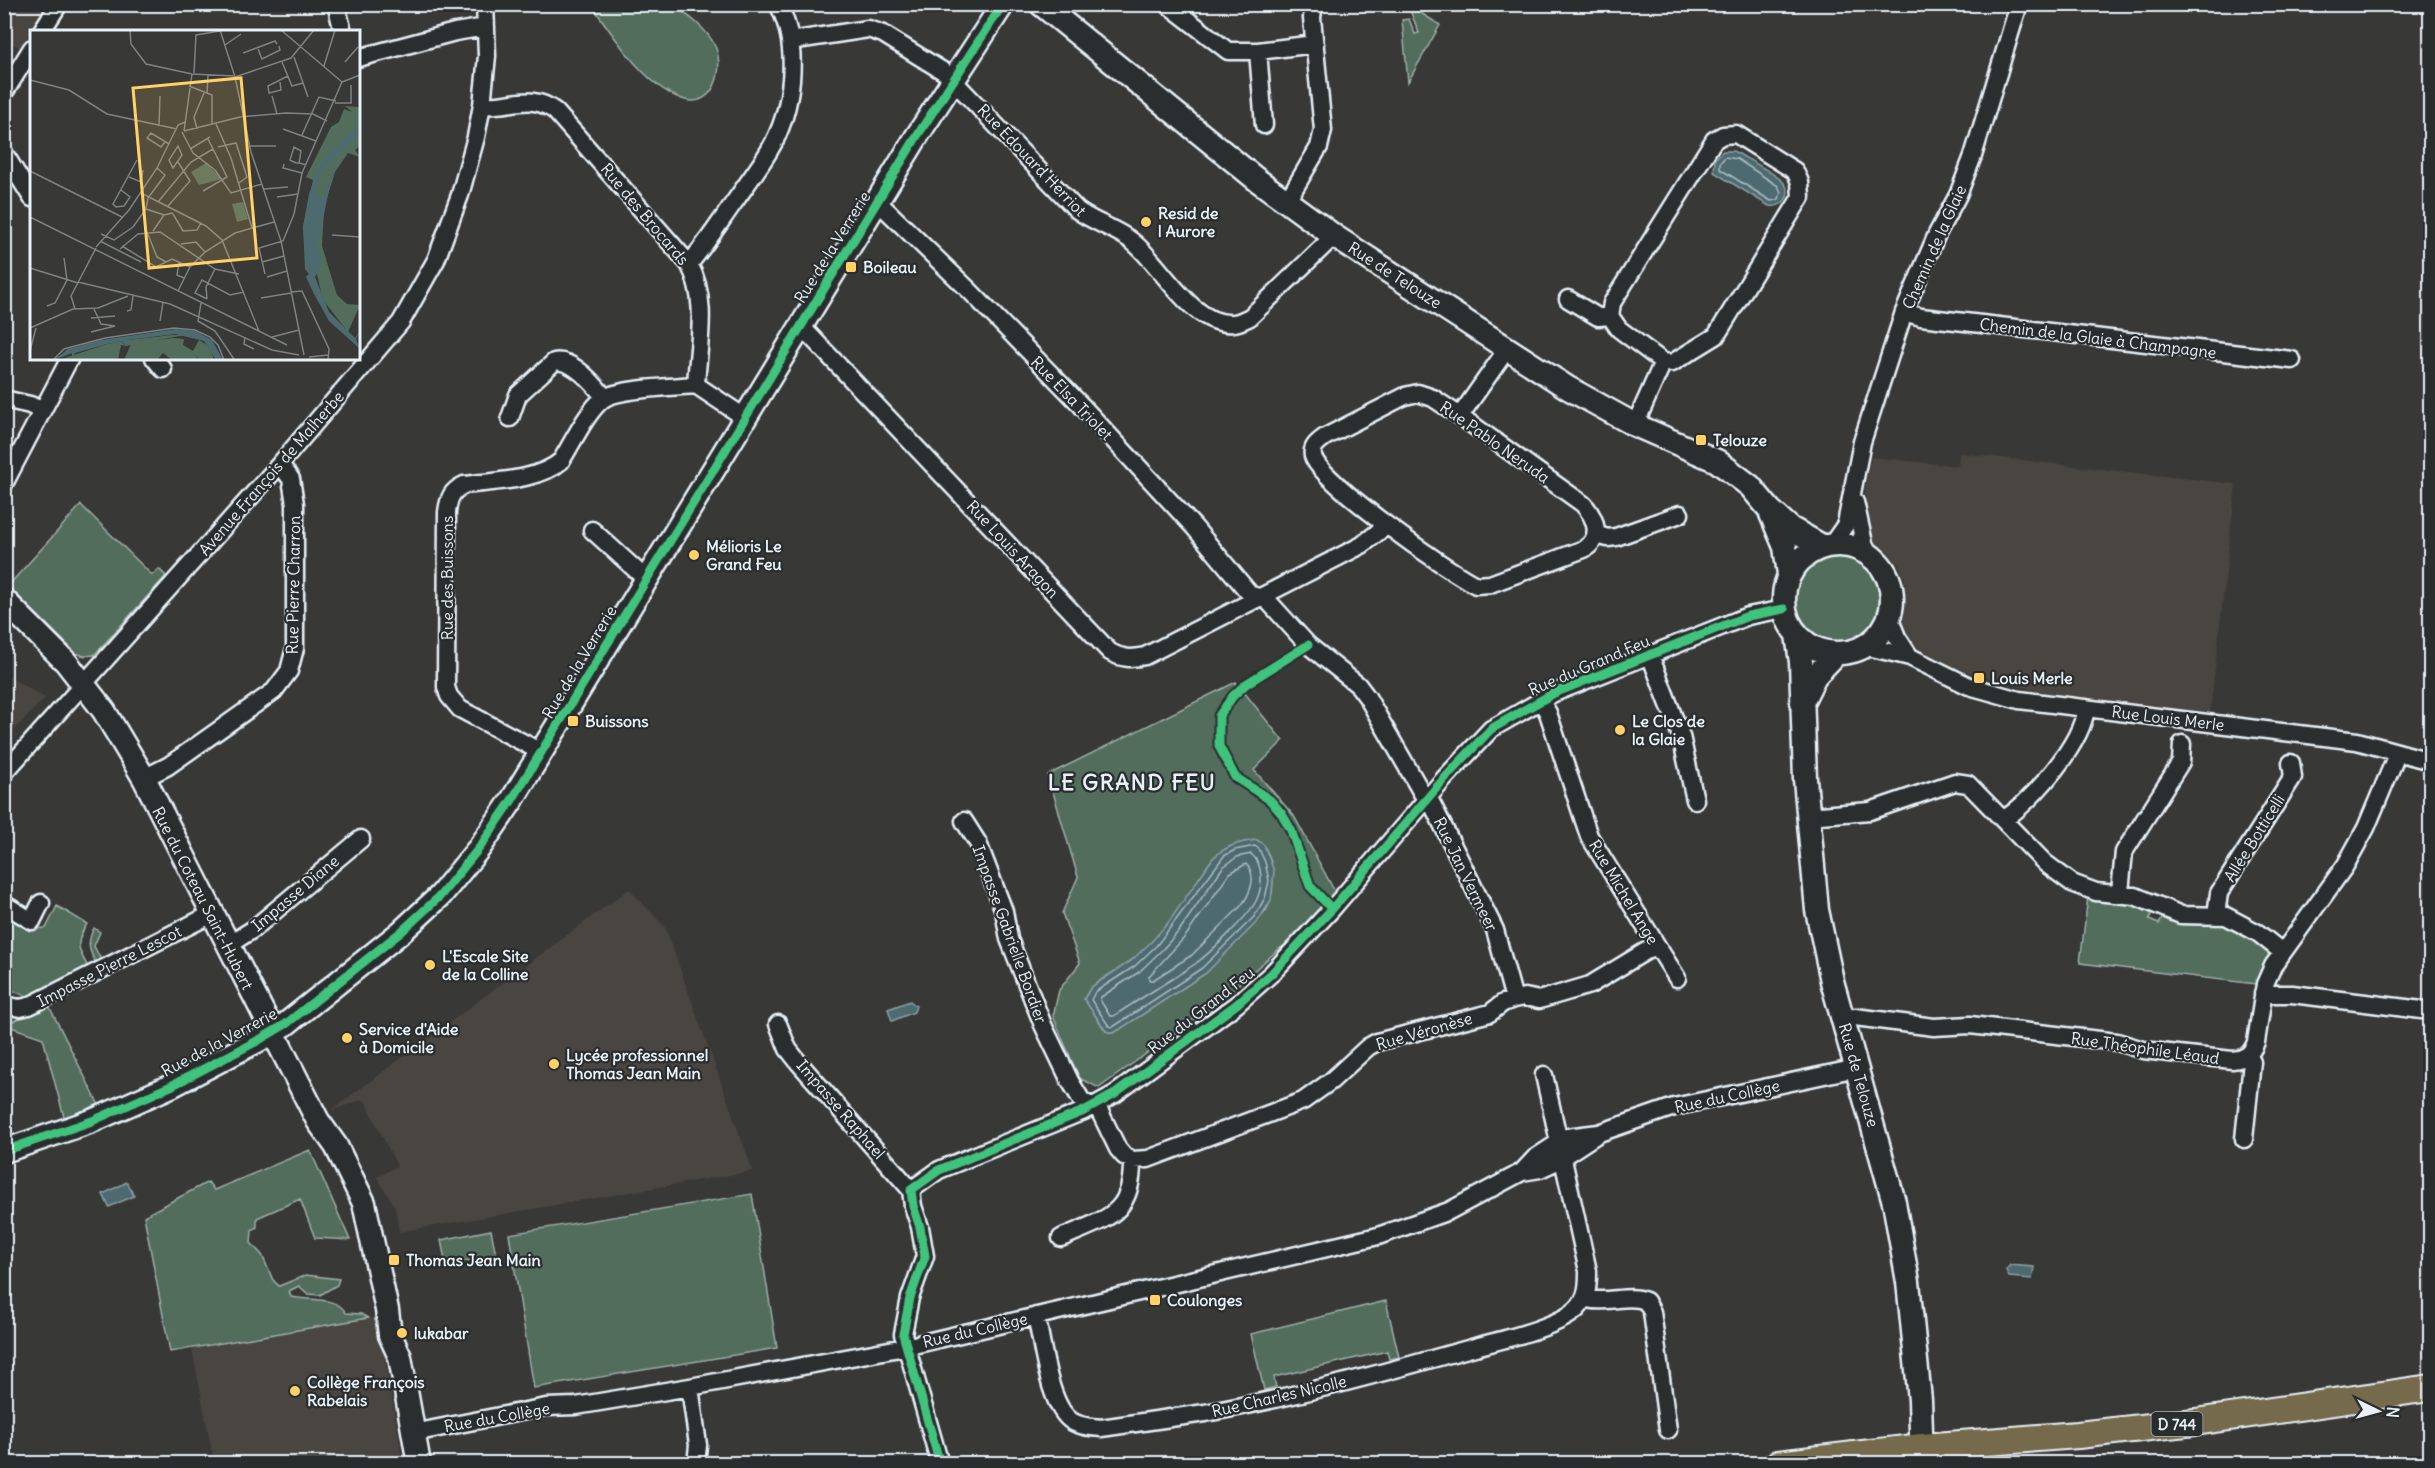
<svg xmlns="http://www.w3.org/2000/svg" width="2435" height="1468" font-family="Delius,sans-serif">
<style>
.built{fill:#494540}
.green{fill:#536d5c;stroke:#9eafaa;stroke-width:1.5;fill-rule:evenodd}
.water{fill:#4d6b6f;stroke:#8ba1a6;stroke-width:1.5}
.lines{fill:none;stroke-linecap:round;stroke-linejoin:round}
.shore{stroke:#aabbc1;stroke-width:1.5}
.street-casing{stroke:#e8f1f8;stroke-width:21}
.secondary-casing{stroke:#e8f1f8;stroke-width:27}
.primary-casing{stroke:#e8f1f8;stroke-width:30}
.street{stroke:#2a2d2e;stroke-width:16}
.secondary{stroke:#2a2d2e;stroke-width:22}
.primary{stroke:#746b4b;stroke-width:26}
.cycleway-casing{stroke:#2a2d2e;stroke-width:13}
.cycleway{stroke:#40c37c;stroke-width:9}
.poi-dot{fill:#ffd166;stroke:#2a2d2e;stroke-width:2}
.labels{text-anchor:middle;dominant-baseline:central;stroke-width:4.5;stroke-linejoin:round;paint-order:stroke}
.shield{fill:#2a2d2e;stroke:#afb6bb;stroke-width:1.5}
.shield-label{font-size:15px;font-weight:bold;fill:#e8f1f8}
.street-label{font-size:16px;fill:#e8f1f8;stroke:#2a2d2e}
.poi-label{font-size:16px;font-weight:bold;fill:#e8f1f8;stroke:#2a2d2e;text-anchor:start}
.district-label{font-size:22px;font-weight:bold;letter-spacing:1.5px;fill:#e8f1f8;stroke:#2a2d2e}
.inset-road{fill:none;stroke:#7e8284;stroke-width:1.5}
.view{fill:#ffd166;fill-opacity:0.15;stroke:#ffd166;stroke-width:3}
.inset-edge{fill:none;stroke:#e8f1f8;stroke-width:3}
</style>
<rect width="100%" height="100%" fill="#383836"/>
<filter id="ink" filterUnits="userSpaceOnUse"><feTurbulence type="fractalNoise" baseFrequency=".0167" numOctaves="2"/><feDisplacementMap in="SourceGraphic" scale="12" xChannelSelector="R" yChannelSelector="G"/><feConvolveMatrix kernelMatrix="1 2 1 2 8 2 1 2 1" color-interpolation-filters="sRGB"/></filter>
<g filter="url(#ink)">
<path class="built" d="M4,5h45l-29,43 -15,-9z
M1959,453l277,31 -26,229 -170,-21 -69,-19 -50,-17 -8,-7 -16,-28 4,-33 5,-5 -8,-19 -11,-7 -17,-22 -3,-14 -2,-34 6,-30 87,9z
M5,674l40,24 -40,41z
M629,889l36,38 88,244 -354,61 -4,-25 -18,-30 20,-11 -33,-67 -34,12z
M378,1317l25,146h-189l-22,-114z"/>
<path class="green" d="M586,5c15,-1 76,-4 86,1 16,8 36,24 43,40 10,21 0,62 -30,54 -38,-11 -70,-62 -92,-93z
M1408,5l32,20 -32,57 -6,-62 7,-1 6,15 4,-1z
M81,505l71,70 7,-6 7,7 -72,79 -10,1 -8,-3 -68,-67z
M1793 599a44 44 0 1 1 88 0a44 44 0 1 1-88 0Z
M1236,682l47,59 -29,29 40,46 41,76 -34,42 -22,15 -60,52 -120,87 -20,-10 -26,-62 6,-26 21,-27 -18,-50 16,-36 -30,-102zM1257,840c19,13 19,49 10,69l-61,64 -92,60 -8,-2 -22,-32c8,-18 29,-25 45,-37 36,-25 59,-69 84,-104 13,-12 27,-16 44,-18z
M2088,896l31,2 34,12 -4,10 10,4 5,-9 55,5 49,28 3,7 -15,29 -176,-21z
M57,906l30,18c-13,20 -9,25 2,45l-58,29 -26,-10 -1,-75 27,16 15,-1z
M94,928l6,4 -6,14 8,16 -5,3c-8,-14 -11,-22 -3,-37z
M48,1004l52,103 -35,14 -22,-83 -38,-13z
M310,1150l40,90 -35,-2 -15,-39 -43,19v9l-5,3 -1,13 11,12 11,25 6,6 27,-11 33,4 -2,6 -17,10 -12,-1 -9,-8 -10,5 2,6c17,4 46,-1 55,16l15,1 7,4 -198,34 -26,-136 64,-34 6,8z
M752,1194l25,154 -243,40 -25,-154z
M491,1230l5,25 -50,10 -5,-25z
M1386,1301l13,56 -10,2 -2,-8 -113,26 2,10 -12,3 -13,-56z"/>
<path class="water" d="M1723,151h10l6,3c10,6 39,21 45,29 10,12 -2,26 -15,23l-55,-34 1,-13z
M1257,840l7,5 10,26 -3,29 -13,21 -52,52 -92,60 -8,-2 -22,-32 7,-12 40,-26 21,-20 16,-18 45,-65c13,-12 27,-16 44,-18z
M910,1001l6,5 -2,6 -22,9 -4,-12z
M127,1182l7,14 -25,11 -6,-13z
M2010,1265l24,2 -2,12 -23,-2 -3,-7z"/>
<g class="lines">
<path class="shore" d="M1725,157l12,2 41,27 3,6 -2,7 -8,2 -51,-32v-6z
M1255,846l4,3 6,13 4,19 -4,17 -11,19 -52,51 -89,59 -4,-1 -18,-26 4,-8 40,-26 22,-21 67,-89 11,-6z
M1251,854c13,10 12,33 5,47 -8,16 -46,52 -61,63 -26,18 -55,34 -81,52h-4l-10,-16 1,-3 38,-25 23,-22 17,-19 44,-64 14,-10z
M1246,864c12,12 4,30 -5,42l-49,49 -39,25h-4v-4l36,-39 45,-64z"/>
<g class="street-casing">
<path id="street" d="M336,4l7,28
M1167,4l61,47h30l57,-7
M41,32l18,-28
M790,41l78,-12 15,5 63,39 131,137c17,13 39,18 56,32 29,23 59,85 100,81 6,0 12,-4 17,-6l84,-81
M1258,51l6,74
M358,58l97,-26 31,-5
M4,93l28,-45
M482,105c28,3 48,-13 73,6l134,153c20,36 9,81 7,121l48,32
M1736,134l59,37 5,11 1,15 -85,139 -44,27 -9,-1 -44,-33 -9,-13 2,-13 102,-163 9,-5z
M4,153l28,45
M1287,201l32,-54 4,-17 -11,-112 1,-8 4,-6
M878,202l92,89 111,114 113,122 56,67 18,7 40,44 50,40 9,12 55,96 10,11 63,126 19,69
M689,264c17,-20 31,-42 46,-63 11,-16 24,-33 34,-50 24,-40 32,-104 9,-147
M1568,299l30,18 12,-1
M1904,312l17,5 371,43
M801,326l309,326c12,7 22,7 35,4l217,-111 25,-20
M154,358l9,11
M1418,393l15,5 27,18 123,88c13,14 20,34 1,45l-94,35 -14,1c-27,-13 -157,-104 -163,-129 -2,-9 5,-14 12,-19l80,-41z
M4,399l26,6 12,6
M1460,416l47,-67
M510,418l8,-23 36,-33c18,-4 41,23 51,36
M1635,425l28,-63
M4,484l66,-126
M1855,502l11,50
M592,530l55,50
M1597,535l11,3 8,-1 64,-23
M1832,544l14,-20 16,-82 42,-130 33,-78 21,-39 15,-39 46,-152
M1889,617l8,20 13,20
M1864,646l46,11 59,29 50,14 338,41 73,20
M1650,655l31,81 14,64
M1541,700l7,13 41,123 88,142
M541,752l-81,-43 -11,-13 -3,-9 1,-175c2,-14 4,-21 17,-27 30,-4 74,-4 97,-24 11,-17 26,-50 42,-62 15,-11 72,-12 93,-14
M4,773l276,-309 121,-142 35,-62 24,-65 16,-58 6,-32 5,-49 -2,-52
M144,778l24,-12 106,-75 15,-20 6,-23v-144l-4,-25 -11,-15
M1808,816l62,-5 85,-29 13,2 77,79 27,20 24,9 39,4 46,19 45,1 32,17 24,19
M2003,820c30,-20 79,-76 83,-112
M964,821l14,22 26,68 5,28 34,86 27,56 12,20 17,9 19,39 6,7 8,4 16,-1 155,-58 28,-20 37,-34 9,-5 113,-29 13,-10 11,-4 11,-2 14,3 51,-15 66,-40
M2120,892l4,-40 57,-90 1,-18
M4,904l28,17 9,-18
M2216,915l3,-22 74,-116 -2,-14
M228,945l24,-15 109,-91
M2263,994h29l138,17
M4,1005l16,3 9,-2 183,-92
M1843,1019l12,-2 79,10 36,-2 147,17 26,8 89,10c13,-1 19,-5 24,-18l9,-58 8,-18 72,-100 21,-38 32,-76
M778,1024l10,25 11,14 112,127
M2244,1139l8,-77 -4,-7
M1522,1172l13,-14 32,-21 32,-4 75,-26 183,-39
M1061,1238c45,-20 72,-22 71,-78
M1584,1298c21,7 43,-5 62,3l6,11 16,118
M1036,1316c7,27 12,91 37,106 9,5 18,5 28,6 34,-5 69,-10 104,-15 91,-16 181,-41 270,-66 26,-7 84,-20 102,-38 11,-11 11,-25 11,-38l-44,-196
M690,1387l8,58 -2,19
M413,1433l133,-26 30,-1 114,-19 215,-40 473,-111 71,-25 73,-39 18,-3 13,-6 46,-30
M940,1464l-37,-130 7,-36 15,-42 -5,-29 -7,-21 -2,-16 28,-20 145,-59 31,-17 122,-90 35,-31 60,-64 112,-130 47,-50 63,-36 194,-77 36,-7"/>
</g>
<g class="secondary-casing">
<path id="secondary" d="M1041,4l215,175 78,57 234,152 67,37 82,36 33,25 20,24 20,18 32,18
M1771,514l14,33 4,27
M1784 599a54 54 0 1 1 108 0a54 54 0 1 1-108 0Z
M4,600l62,62 38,49 40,67 174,343 18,25 28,57 23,107 3,25 10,22 19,107
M1797,635l4,27 4,117 12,131 15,71 62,221 14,80 12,118 2,64
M1802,702l13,-26 22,-23
M4,1151l88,-30 79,-35 88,-46 27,-16 115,-92 39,-36 40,-49 32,-47 405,-664 86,-132"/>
</g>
<g class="primary-casing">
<path id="primary" d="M1778,1464l144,-17 156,-12 117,-13 235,-34"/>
</g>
<use href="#street" class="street"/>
<use href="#secondary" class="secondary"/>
<use href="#primary" class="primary"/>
<g class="cycleway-casing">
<path id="cycleway" d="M1308,645l-62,39 -13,12 -14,20v30l16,31 35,23 12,14 9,16 19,56 22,23
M4,1151l88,-30 79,-35 88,-46 27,-16 115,-92 39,-36 40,-49 32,-47 405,-664 86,-132
M940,1464l-37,-130 7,-36 15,-42 -5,-29 -7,-21 -2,-16 28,-20 145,-59 31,-17 122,-90 35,-31 60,-64 112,-130 47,-50 63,-36 194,-77 36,-7"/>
</g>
<use href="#cycleway" class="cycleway"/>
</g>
</g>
<g class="poi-dot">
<circle cx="1146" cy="222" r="6"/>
<rect x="845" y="261" width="12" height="12" rx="3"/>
<rect x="1695" y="434" width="12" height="12" rx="3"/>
<circle cx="694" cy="555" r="6"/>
<rect x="1973" y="672" width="12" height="12" rx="3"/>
<rect x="567" y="715" width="12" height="12" rx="3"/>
<circle cx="1620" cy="730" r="6"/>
<circle cx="430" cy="965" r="6"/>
<circle cx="347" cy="1038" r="6"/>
<circle cx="554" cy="1064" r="6"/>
<rect x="388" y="1254" width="12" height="12" rx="3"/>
<rect x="1149" y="1294" width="12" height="12" rx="3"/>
<circle cx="402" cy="1333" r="6"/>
<circle cx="295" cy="1391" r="6"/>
</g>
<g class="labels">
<rect class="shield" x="2151.5" y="1412" width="51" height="24" rx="4.5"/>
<g class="shield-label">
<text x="2177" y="1424">D 744</text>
</g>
<g class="street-label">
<text transform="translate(1032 160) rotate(46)">Rue Edouard Herriot</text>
<text transform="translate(645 214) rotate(50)">Rue des Brocards</text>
<text transform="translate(832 247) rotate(-58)">Rue de la Verrerie</text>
<text transform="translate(1934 247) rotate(-66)">Chemin de la Glaie</text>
<text transform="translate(1395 275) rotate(33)">Rue de Telouze</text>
<text transform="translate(2098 338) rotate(7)">Chemin de la Glaie à Champagne</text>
<text transform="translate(1072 398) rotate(46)">Rue Elsa Triolet</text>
<text transform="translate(1495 442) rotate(35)">Rue Pablo Neruda</text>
<text transform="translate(271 473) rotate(-49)">Avenue François de Malherbe</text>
<text transform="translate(1013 549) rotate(47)">Rue Louis Aragon</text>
<text transform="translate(447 578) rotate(-90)">Rue des Buissons</text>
<text transform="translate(293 585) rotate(-89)">Rue Pierre Charron</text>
<text transform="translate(579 662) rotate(-59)">Rue de la Verrerie</text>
<text transform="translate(1589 665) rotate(-23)">Rue du Grand Feu</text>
<text transform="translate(2168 718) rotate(7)">Rue Louis Merle</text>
<text transform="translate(2254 838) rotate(-58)">Allée Botticelli</text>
<text transform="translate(1466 874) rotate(64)">Rue Jan Vermeer</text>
<text transform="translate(1624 892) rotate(59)">Rue Michel Ange</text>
<text transform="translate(295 893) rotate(-40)">Impasse Diane</text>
<text transform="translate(203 898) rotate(63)">Rue du Coteau Saint-Hubert</text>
<text transform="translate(1010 934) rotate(70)">Impasse Gabrielle Bordier</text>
<text transform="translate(109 966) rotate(-27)">Impasse Pierre Lescot</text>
<text transform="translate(1201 1010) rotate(-38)">Rue du Grand Feu</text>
<text transform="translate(1424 1031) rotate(-16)">Rue Véronèse</text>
<text transform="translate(219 1042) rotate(-28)">Rue de la Verrerie</text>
<text transform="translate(2145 1048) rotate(8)">Rue Théophile Léaud</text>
<text transform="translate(1859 1075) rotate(74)">Rue de Telouze</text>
<text transform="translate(1727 1096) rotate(-12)">Rue du Collège</text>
<text transform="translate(841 1109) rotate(49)">Impasse Raphael</text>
<text transform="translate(975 1330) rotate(-13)">Rue du Collège</text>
<text transform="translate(1279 1396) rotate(-13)">Rue Charles Nicolle</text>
<text transform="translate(497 1417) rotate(-10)">Rue du Collège</text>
</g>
<g class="poi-label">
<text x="1158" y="213">Resid de<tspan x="1158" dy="18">l Aurore</tspan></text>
<text x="863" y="267">Boileau</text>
<text x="1713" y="440">Telouze</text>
<text x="706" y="546">Mélioris Le<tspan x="706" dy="18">Grand Feu</tspan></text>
<text x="1991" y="678">Louis Merle</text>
<text x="585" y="721">Buissons</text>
<text x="1632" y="721">Le Clos de<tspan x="1632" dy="18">la Glaie</tspan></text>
<text x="442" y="956">L'Escale Site<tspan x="442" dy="18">de la Colline</tspan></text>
<text x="359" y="1029">Service d'Aide<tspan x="359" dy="18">à Domicile</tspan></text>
<text x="566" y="1055">Lycée professionnel<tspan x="566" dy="18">Thomas Jean Main</tspan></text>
<text x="406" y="1260">Thomas Jean Main</text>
<text x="1167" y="1300">Coulonges</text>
<text x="414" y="1333">lukabar</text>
<text x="307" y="1382">Collège François<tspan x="307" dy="18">Rabelais</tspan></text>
</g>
<g class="district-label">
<text x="1132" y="782">LE GRAND FEU</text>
</g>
</g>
<g transform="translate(30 30)">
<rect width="330" height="330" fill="#383836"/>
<path d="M315,76l15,1v39l-5,4 5,7 -12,-4 -13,19 -11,36 -2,38 15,49 10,9 13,1 -12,27 -25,-32 -7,-30 -9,1 -4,-44 10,-47 -7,-3 25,-50 8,-5 5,-13 8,3zM176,133l16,16 -23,6 -8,-13zM213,172l5,17 -11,3 -5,-18zM142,305h13l-59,11 -5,-1 -3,15h-46l1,-5 -2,5h-12l48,-16 15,-3 2,4 4,-5zM143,308l11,1 -1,6 10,6 6,-11 11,7 4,13h-15l-3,-5 2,5h-26l-9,-7 -6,7h-33l7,-16z" fill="#536d5c"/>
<path d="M330,93l-6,17 -29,26 -10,25 5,7 4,-3 6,-19 6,-10 11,-14 13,-10 -16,14 -12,19 -14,69 4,21 -7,12 14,35 26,26 5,-7 -4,8 4,10 -31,-28 -15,-27 -8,-17 3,-3 -4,-5 -2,-42 6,-33 11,-30zM146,299l19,2 17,9 11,20h-7l-12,-19 -29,-7 -47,6 -3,5 -3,-4 -15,3 -32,9 -3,7v-7l-18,7 14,-11 33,-9z" fill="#4d6b6f"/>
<path class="inset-road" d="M100,0l1,14 15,20 46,10 42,2M190,0l15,47 16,75 30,89 23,114M251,0l61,52M195,15l16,-11M228,19l4,10 18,-9 -1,-4M213,23l32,-12 2,3M264,27l14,40M252,32l10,24 11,-3M315,32l13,-15M294,36l11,-36M164,43l2,-38 24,-4M205,47l56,-19 23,-28M0,50l39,10 38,24 70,15M250,52l1,8 -12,3 -1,-7 20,-10M312,52l18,-7M159,56l23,9v30M177,64l1,-19M242,66l5,18M305,73h16v-18M186,94l15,34 21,70M129,95l1,-29M167,99l-3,-12 10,-24M253,99l33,12M154,101l56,-14 46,-4 27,1 14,7M154,101l8,-57M152,102l11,21 22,17 16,23 31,-9M272,105l17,-38 17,4M135,112l-4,5 -14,-9 4,-5 18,11M148,116l4,9 -9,13 -4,-8zM220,116h26M188,117l18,-4 11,34 -8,6M160,119l20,-12M269,133l2,-12 -7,-4 -4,13 6,3h3l4,1 3,1M254,134l-1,4 19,5M0,141l92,46M99,147l12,5 2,-12M234,159l24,-2M91,160l9,7 -6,9 -8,1 -3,-3 24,-44M173,161l24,-14 -19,-38M111,163l65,33 16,14 37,91M247,167l21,-3M128,172l33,-40 22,-13M138,176l22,-25 -12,-19M116,179l2,-11 17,-23 -8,-7M143,184l10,17 14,-1 4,-7M0,187l257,128M123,201l11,-16 9,-2M117,202l10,25 9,5M71,204l13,6 19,-13 13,-18 18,6M302,205l28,2M70,211l41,21M151,214l15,-2 9,10M92,216l34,21 16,-8 18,8M66,217l33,-37 28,-42 21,-43 7,-3M90,219l18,-15 22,-2 55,37 24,5M149,232l-2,13 7,3M232,232l22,-6M0,238l48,15M235,244l-6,-26 24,-7 11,-27 8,-41 40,-91M237,247l20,-6M48,252l92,22 102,46 27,5M148,261l12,-24 15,-15 30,-19 39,-11M261,262l11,-1 27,58 -1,11M231,268l30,-5M177,269l-12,-6 7,-13 28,15 14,-3M177,269l-1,-12 9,-18M171,273l-3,18 17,10 19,28M17,276l8,-3 12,-23 -3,-22M45,279l-4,-13 25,-48M97,281l4,-1 2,-14M61,288l24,-2M130,291l3,-19M0,298l43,-19 25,-1 30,-12M61,302l24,-6 -14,-2 -7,-15M215,307l-1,7 10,5M242,307l27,-7M0,321l6,-23M279,327l19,-2M23,330l11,-11 41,-11 69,-10 21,2 15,7 8,8 6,15"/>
<path class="view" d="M211,48l16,180 -108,10 -16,-180z"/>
<rect width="330" height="330" class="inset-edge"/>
</g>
<rect width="2435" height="1468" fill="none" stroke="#2a2d2e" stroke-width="24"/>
<rect x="12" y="12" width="2411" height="1444" fill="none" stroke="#e8f1f8" stroke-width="2" filter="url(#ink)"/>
<g transform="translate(2378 1411) rotate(95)" stroke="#2a2d2e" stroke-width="4.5" paint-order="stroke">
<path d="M0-4.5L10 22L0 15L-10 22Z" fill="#e8f1f8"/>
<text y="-9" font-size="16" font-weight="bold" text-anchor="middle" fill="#e8f1f8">N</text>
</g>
</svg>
